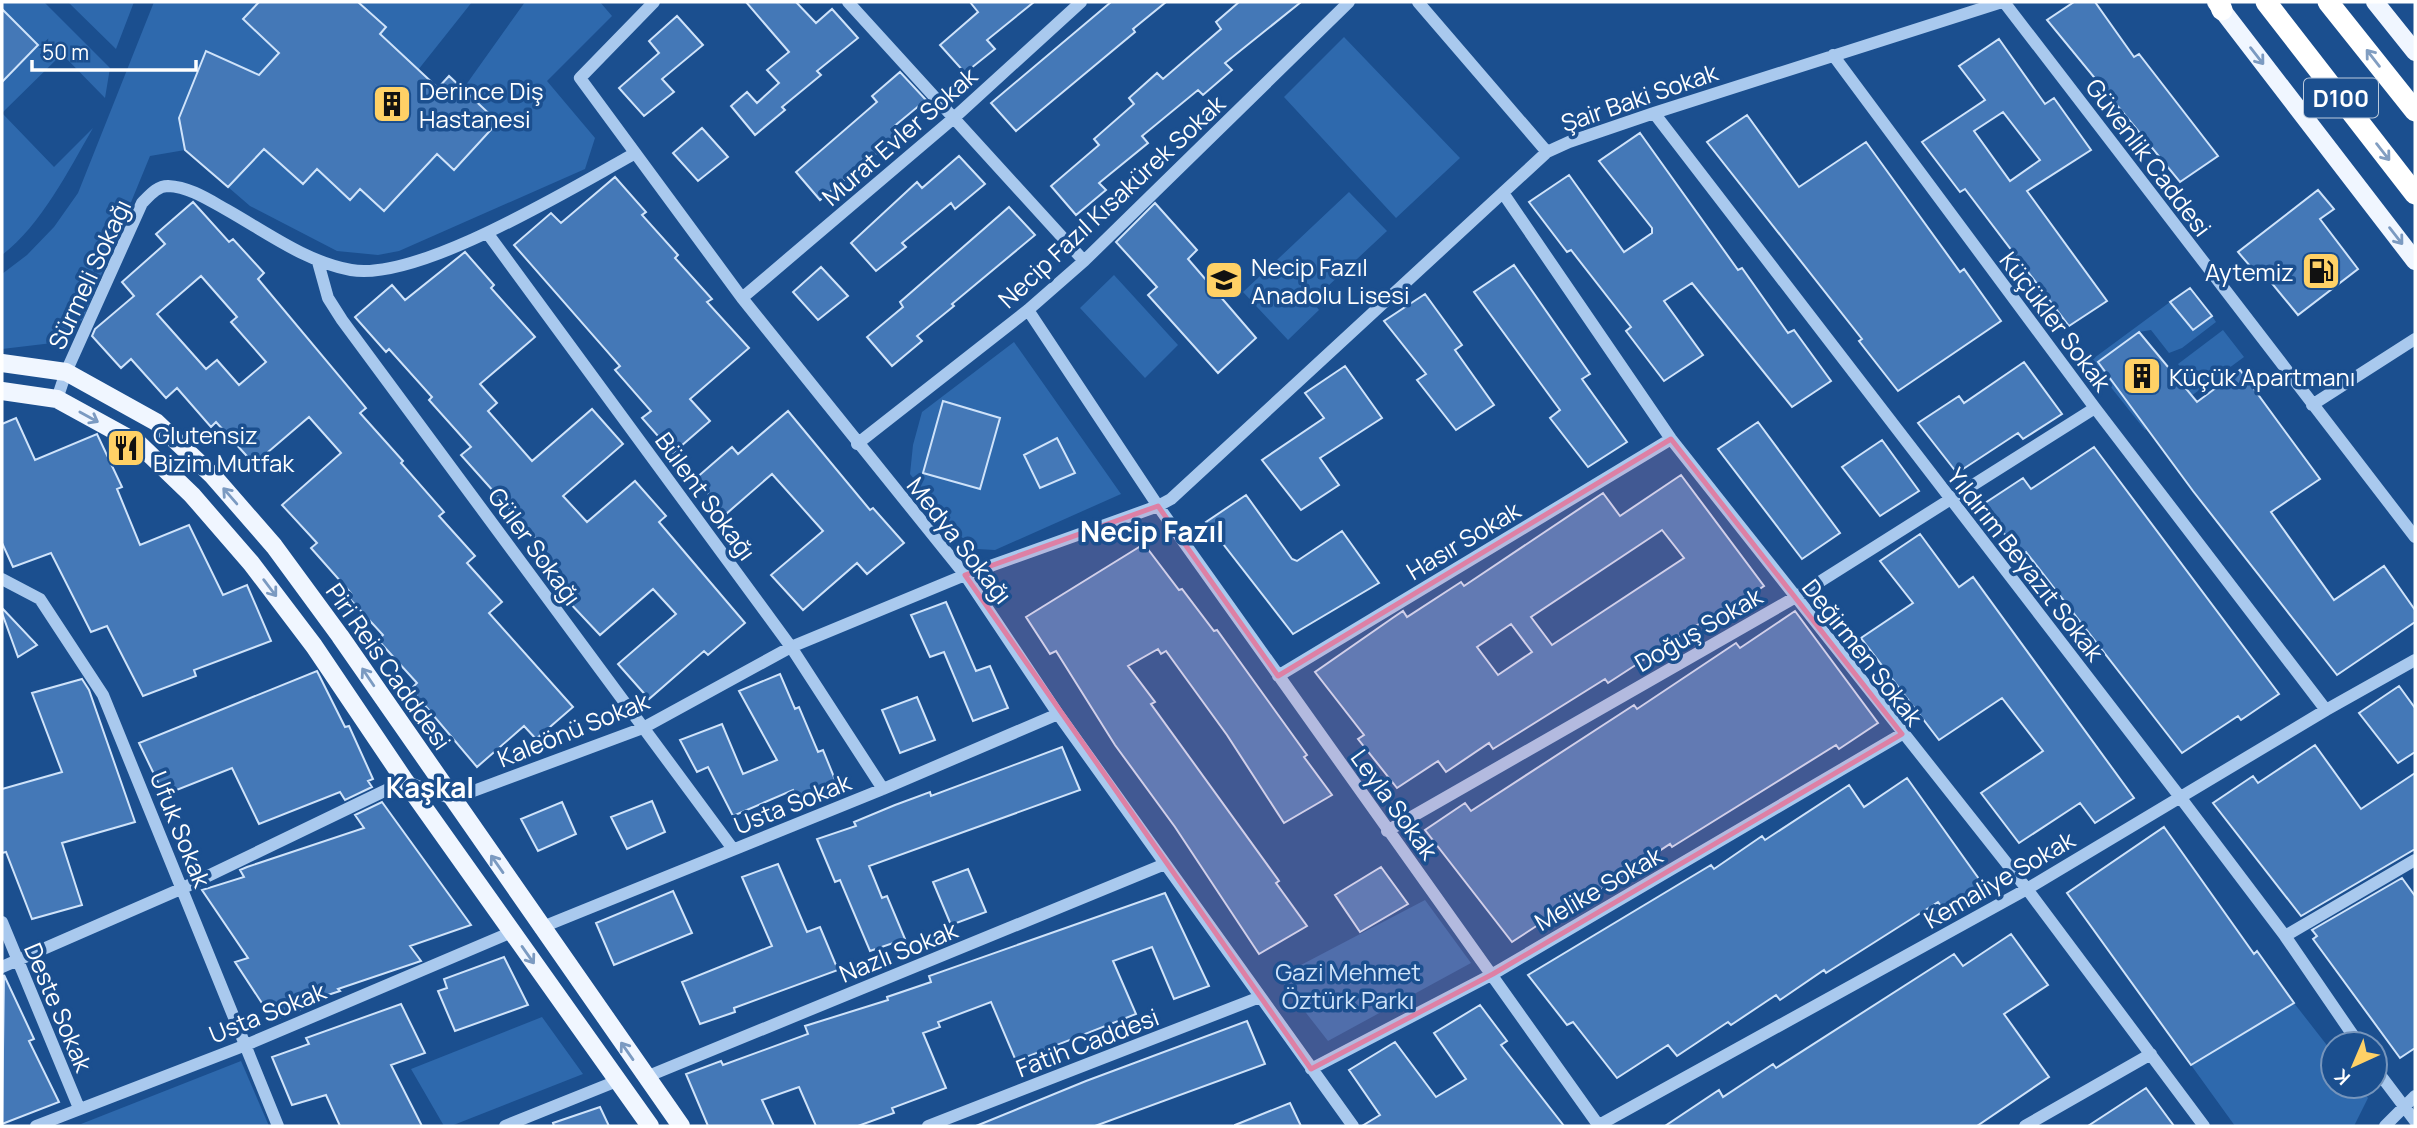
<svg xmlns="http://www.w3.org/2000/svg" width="2417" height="1128" font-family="Manrope,sans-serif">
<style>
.green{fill:#2e69ad}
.building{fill:#4478b7;stroke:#cfe3fa;stroke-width:2;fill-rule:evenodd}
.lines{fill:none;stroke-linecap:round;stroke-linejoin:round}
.minor{stroke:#a9c9ee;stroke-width:12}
.major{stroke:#f0f6ff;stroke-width:18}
.highway{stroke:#fff;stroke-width:21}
.oneway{stroke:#7b9ac1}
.oneway2{stroke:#829ec1}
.marked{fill:#dd80a5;fill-opacity:0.2;stroke:#dd80a5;stroke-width:5;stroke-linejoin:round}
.labels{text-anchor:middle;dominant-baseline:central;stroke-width:7;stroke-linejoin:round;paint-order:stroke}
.shield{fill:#1b4f8f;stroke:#bbcadd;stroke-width:2}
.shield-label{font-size:23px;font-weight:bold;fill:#fff}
.poi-label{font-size:24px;fill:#fff;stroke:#1b4f8f;text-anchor:start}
.street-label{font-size:24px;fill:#fff;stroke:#1b4f8f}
.park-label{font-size:24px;fill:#cfe3fa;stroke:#1b4f8f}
.quarter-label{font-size:28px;font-weight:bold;fill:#fff;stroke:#1b4f8f}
</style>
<rect width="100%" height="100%" fill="#1b4f8f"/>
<path class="green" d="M2,2h42l66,66 -5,30 -43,-44 -60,59 52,54 39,-39c-25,43 -51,96 -91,127v-173l35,-37 -35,-36z
M68,2h66l-18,47z
M154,2h105l-16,18 36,33 -41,45 24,23 -13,14 54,49 14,-15 33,31 13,-14 -1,4 22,21 39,-41 -4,-4 14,-16 21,20 44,-47 -35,-34 62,-87h75l12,14 -65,65 48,57 -10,31 -186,82 -21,4 -41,-4 -87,-45 -22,-19 25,-26 -23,-28 -9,-24 17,-43 -32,-15 -26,67 5,32 -35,6 -67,163 -22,23 -59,7v-75l25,-19 27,-28 24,-34z
M358,2h114l-54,68 -41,-33 9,-10z
M1344,37l116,121 -64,60 -112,-121z
M1349,192l38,39 -75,70 7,9 -31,30 -45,-48z
M1114,275l64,70 -33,33 -65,-70z
M2170,302l23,28 19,-14 4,6 -34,26 -13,5 -18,-23 -12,2 -41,30 45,58 42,-32 5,-8 -12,-16 45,-34 21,27 -99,73 -55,-69z
M1014,342l107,152 -126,56 -18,-1 -22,-17 -45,-58 3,-29 9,-33z
M1425,900l46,63 -143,78 -50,-64z
M2294,1003l39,50v33h26l9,12 -14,28h-119l-44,-61z
M542,1017l41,57 -132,52h-7l-33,-57z
M241,1061l28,65 -188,-2z"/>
<path class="building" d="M259,2h99l28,25 -6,7 58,54 11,-12 49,46 -44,48 -17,-16 -53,57 -24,-22 -10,11 -33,-31 -14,15 -39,-35 -36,38 -43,-37 -6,-32 27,-67 53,24 20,-22 -36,-34z
M746,2h50l20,21 16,-14 26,29 -41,33 4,4 -39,32 3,3 -30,25 -24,-29 16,-14 10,11 22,-20 -12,-13 22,-18z
M970,2h64l-47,38 8,9 -30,24 -25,-28 38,-33z
M1111,2h55l-33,27 2,3 -119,99 -25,-28z
M1239,2h62l-76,61 7,7 -29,25 -5,-5 -56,46 6,7 -49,40 7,7 -30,25 -25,-29 48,-41 -5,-6 40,-35 -5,-6 28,-25 6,6 58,-50 -5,-7z
M2074,2h21l39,55 5,-3 79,102 -38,26 -133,-162z
M2,9l36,36 -36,37z
M677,16l26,29 -41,34 12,13 -30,24 -25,-28 40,-35 -10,-12z
M1999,39l46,65 9,-6 37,52 -64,41 80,110 -38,25 -104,-137 -5,3 -38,-50 63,-42 -26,-34zM2003,112l37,48 -30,21 -36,-50z
M900,72l26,28 -34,28 7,7 -79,65 -24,-28 81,-70 -5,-6z
M1747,115l52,72 67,-45 94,130 4,-3 37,52 -103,70 -39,-50 3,-2 -155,-197z
M702,128l26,29 -30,24 -25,-28z
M1640,133l98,137 4,-2 46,65 6,-3 37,51 -39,26 -100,-124 -28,18 39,54 -39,26 -38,-50 5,-4 -60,-77 -4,2 -38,-50 40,-27 55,77 28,-19v-5l-53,-67z
M959,156l26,28 -30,25 -4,-6 -49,40 4,4 -30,24 -25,-28 66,-61 5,6z
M615,177l31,35 -4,3 36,40 -3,3 37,41 -5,3 42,46 -59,51 20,22 -37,32 -31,-35 9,-7 -36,-41 5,-4 -106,-121 37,-32 10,10z
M2318,190l16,19 -14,10 38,50 -60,46 -37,-45 -5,3 -18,-21z
M193,202l36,40 4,-3 31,34 -6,6 108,129 -6,5 43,48 -2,2 43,49 -5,4 36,40 -8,7 35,39 -13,11 84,94 -37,32 -12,-13 -47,41 -66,-78 6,-6 -39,-43 5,-5 -36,-39 4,-3 -40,-45 6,-5 -35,-38 59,-52 -32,-36 -55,47 -38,-42 -5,5 -34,-39 -11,10 -35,-39 -10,9 -29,-32 3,-7 39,-33 -12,-14 43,-38 -9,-10zM201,276l36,41 -6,5 35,40 -27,23 -22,-25 -11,9 -49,-55z
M1155,203l42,47 -9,9 68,79 -38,35 -70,-78 9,-8 -41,-45z
M1009,207l26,28 -83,69 2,2 -37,30 5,5 -30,25 -25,-29 36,-30 -3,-5z
M465,252l29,33 -3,3 44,49 -55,47 17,19 -9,8 44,50 60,-52 31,35 -60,52 24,26 48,-41 31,35 -7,6 86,101 -37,32 -4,-4 -55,48 -31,-35 58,-50 -23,-25 -53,46 -32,-34 5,-4 -36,-41 8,-7 -84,-94 10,-8 -42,-47 3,-3 -43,-48 -3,3 -31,-35 37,-32 13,15z
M1514,265l76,109 -8,5 45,63 -39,25 -38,-49 10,-8 -86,-118z
M821,267l27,29 -30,24 -25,-28z
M2190,288l22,28 -19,14 -23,-28z
M1425,294l37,51 -7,5 39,55 -38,25 -39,-50 9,-6 -42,-53z
M2139,332l58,70 43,-32 80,109 -49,33 63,88 50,-34 31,44v12l-78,53 -144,-184 -95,-129z
M2024,362l38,52 -39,25 -5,-6 -61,40 -39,-50 41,-27 5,7z
M1345,366l37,52 -62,40 19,27 -38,25 -39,-50 62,-42 -19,-25z
M943,401l57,17 -20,71 -57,-16z
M788,411l82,99 3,-2 31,35 -37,31 -10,-11 -54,47 -32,-35 52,-44 -51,-57 -46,40 -31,-35 37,-32 6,7z
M16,418l19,42 62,-26 25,53 -5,2 23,56 49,-20 34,70 24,-10 24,56 -77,29 2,6 -53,20 -36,-70 -16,6 -40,-79 -38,14 -11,-24v-119z
M1758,422l82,111 -38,26 -84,-110z
M1057,438l18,35 -35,15 -16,-33z
M1882,440l37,51 -39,25 -38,-49z
M2094,447l185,247 -38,26 -3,-4 -56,37 -156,-201 -5,3 -39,-50 41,-27 8,11z
M1681,475l83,111 -39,26 -3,-3 -114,74 -3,-4 -112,70 -4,-6 -43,29 -8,-11 -41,27 -39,-49 6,-4 -49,-63 79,-55 9,-6 4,6 54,-35 3,4 139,-93 17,23zM1662,530l22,28 -132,87 -21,-28zM1511,624l21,28 -34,23 -21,-28z
M1246,495l46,64 5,2 45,-30 37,52 -86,51 -87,-112z
M1920,534l39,53 14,-10 161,221 -39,25 -15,-20 -61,40 -38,-50 62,-42 -41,-53 -63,42 -78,-102 52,-35 -33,-42z
M1144,544l35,46 3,-1 32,42 3,-1 90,125 -3,2 28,38 -48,28 -57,-88 -61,-84 -5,3 -3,-5 -30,17 27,36 -4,2 128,177 -3,2 31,43 -48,28 -84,-127 -60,-82 -59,-94 -6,3 -24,-37z
M946,602l30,69 14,-5 18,42 -35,13 -29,-69 -14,5 -19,-42z
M2,608l35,37 -19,12 -16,-44z
M1795,611l83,112 -39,26 -3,-4 -164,102 -2,-3 -97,64 -3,-4 -58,38 -87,-112 40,-27 6,8 163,-106 3,4 99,-66 4,5z
M317,671l28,56 4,-1 24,53 -5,2 4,6 -27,13 -5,-8 -81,32 -27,-56 -68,27 -25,-52z
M780,674l15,35 4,-2 19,45 5,-2 13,32 -38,17 -5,-9 -60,26 -25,-49 -11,5 -17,-32 42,-16 21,50 34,-14 -38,-69z
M82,679l7,11 46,132 -73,21 20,62 -50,14 -26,-67 -4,1v-64l60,-17 -30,-79z
M2399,686l16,22v44l-17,11 -39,-50z
M917,697l18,43 -35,13 -18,-43z
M2315,745l46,64 54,-36v76l-114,67 -88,-113 40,-27 5,7z
M1062,747l18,43 -211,76 13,32 5,-2 18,43 -35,12 -30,-71 -5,2 -18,-43 39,-13 -2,-4 41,-17 35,-13 1,4z
M1907,778l77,108 -39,25 -7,-9 -112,71 -2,-3 -44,30 -4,-5 -45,30 -3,-3 -51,34 -9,-11 -51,33 -44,-56 -6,3 -39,-50 183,-110 3,4 48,-33 3,4 84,-55 15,22z
M652,801l13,31 -38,17 -16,-32z
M382,802l89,123 -61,21 11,15 -83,28 2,2 -40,13 3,5 -30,11 -38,-58 13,-4 -46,-68 42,-13 -4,-7 7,-3 117,-39 -9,-13z
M562,802l14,32 -38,17 -17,-32z
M2164,827l90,127 3,-3 37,52 -103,62 -124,-172z
M778,864l29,68 13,-5 18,43 -104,38 1,4 -35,12 -18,-42 90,-36 -30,-69z
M1381,867l27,37 -48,28 -25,-37z
M968,869l18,43 -35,13 -18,-43z
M2402,878l13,18v152l-15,10 -87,-119 4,-3 -5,-6z
M673,891l19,42 -78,32 -18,-42z
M1165,893l44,93 -35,13 -22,-52 -39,14 23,53 -120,47 -25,-59 -53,20 2,5 -17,6 23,55 -54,20 2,5 -36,13h-42l-17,-39 -37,13 12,26h-66l-22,-52 35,-13 2,4 85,-31 -3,-8 83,-26 -1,-3 44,-15 -2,-6z
M2011,934l37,51 -44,29 45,63 -72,49h-312l54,-36 4,7 50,-33 3,4 178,-114 9,12z
M504,957l24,48 -73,26 -17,-40 9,-3 -3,-9z
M4,975l30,64 -5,2 30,61 -57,22z
M401,1004l24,49 -34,12 31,61h-82l-14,-31 -34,10 -20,-48 37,-13 -3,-6z
M1480,1005l27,36 -6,4 63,81h-202l18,-11 -31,-45 46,-28 41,55 30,-18 -32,-46z
M1247,1021l18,43 -170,62h-119l110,-45z
M2146,1088l28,38h-86z
M1290,1103l11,23h-66v-1z
M600,1107l9,19h-55l-1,-3z"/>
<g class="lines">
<path class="minor" d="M654,2l-74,76 162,220 223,277 93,139 295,412
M848,2l236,259
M1418,2l129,150
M2004,2l411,535
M1833,55l262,353 231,302
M1654,113l526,684 105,139 74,108
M1503,193l168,246 356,450 177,237
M488,234l303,413 92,142
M318,262l10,36 14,22 391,529
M742,298l213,-181 126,-115
M1028,310l130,196 441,620
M57,399l9,-27 76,-169c8,-8 15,-17 26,-17 22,1 41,14 59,24 39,22 79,52 124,60 68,12 222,-83 283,-116
M2312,405l103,-66
M857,444l171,-134 56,-49 265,-259
M2,579l38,20 63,96 175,431
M1278,676l393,-237
M1387,831l407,-233 301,-190
M2,922l77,186
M540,928l343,-139 175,-75
M2285,936l130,-76
M2,967l181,-79 222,-107 47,18 191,-71 148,-81 174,-72 193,-69 13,-7 376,-347 22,-10 85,-29 348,-111
M2375,1068l40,53
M1311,1069l182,-95 409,-240
M646,1077l519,-213
M1599,1125l428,-236 299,-179 89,-50
M36,1126l210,-81 266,-113
M505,1126l112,-45
M928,1126l332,-129
M2025,1126l126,-72
M2385,1126l30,-30"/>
<path class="major" d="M2216,2l199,259
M2375,2l40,50
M2,363l64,9 90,50 57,54 61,70 66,90 341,490
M2,391l55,8 82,45 53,51 59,68 63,83 91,135 245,345"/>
<path class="highway" d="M2219,2l3,8
M2266,2l149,192
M2328,2l87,109"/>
</g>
<defs><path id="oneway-shaft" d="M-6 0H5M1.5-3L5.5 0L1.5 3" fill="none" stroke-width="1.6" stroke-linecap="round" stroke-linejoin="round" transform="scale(1.75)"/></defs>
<g class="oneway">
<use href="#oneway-shaft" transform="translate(2257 56) rotate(52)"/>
<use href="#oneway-shaft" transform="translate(2396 236) rotate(52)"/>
<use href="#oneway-shaft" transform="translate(89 417) rotate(29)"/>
<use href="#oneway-shaft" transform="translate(230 496) rotate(-131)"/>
<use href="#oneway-shaft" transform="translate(270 588) rotate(53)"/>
<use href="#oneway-shaft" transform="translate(368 677) rotate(-124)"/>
<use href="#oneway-shaft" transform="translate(497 864) rotate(-125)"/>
<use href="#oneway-shaft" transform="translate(528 955) rotate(55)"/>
<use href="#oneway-shaft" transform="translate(627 1051) rotate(-125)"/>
</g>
<g class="oneway2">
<use href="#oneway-shaft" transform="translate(2373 58) rotate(-128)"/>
<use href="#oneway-shaft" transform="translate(2383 152) rotate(52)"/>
</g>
<path class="marked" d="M1671,439l231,295 -409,240 -182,95 -346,-494 193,-69 120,170z"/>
<defs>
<g id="building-square" transform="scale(2.0125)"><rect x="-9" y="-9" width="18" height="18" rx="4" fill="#ffd166" stroke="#1b4f8f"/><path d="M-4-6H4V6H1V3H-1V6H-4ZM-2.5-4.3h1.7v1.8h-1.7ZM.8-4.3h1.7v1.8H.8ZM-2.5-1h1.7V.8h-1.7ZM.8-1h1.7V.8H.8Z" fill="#111"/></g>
<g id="fuel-square" transform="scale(2.0125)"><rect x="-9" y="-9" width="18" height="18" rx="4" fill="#ffd166" stroke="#1b4f8f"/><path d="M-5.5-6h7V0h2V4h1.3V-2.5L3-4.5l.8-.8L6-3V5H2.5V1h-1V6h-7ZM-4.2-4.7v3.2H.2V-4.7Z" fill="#111"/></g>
<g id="school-square" transform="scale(2.0125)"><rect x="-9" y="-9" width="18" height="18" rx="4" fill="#ffd166" stroke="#1b4f8f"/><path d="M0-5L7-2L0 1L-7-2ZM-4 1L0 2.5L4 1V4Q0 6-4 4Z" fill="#111"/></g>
<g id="restaurant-square" transform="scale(2.0125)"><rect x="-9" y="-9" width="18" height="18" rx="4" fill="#ffd166" stroke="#1b4f8f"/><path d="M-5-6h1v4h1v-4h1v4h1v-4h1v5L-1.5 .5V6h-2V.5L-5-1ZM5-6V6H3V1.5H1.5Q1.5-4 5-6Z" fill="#111"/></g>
</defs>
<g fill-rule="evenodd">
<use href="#building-square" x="392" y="104"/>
<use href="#fuel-square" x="2321" y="271"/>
<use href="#school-square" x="1224" y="280"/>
<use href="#building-square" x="2142" y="376"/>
<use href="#restaurant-square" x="126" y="448"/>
</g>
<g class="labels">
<rect class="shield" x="2304" y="78.5" width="74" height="39" rx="5"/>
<g class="shield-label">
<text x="2341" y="98">D100</text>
</g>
<g class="poi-label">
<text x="419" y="90">Derince Diş<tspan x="419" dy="28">Hastanesi</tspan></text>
<text x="1251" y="266">Necip Fazıl<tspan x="1251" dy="28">Anadolu Lisesi</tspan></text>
<text x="2294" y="271" text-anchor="end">Aytemiz</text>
<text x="2169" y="376">Küçük Apartmanı</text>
<text x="153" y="434">Glutensiz<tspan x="153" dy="28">Bizim Mutfak</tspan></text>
</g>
<g class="street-label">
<text transform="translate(1639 97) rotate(-19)">Şair Baki Sokak</text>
<text transform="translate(899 136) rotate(-41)">Murat Evler Sokak</text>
<text transform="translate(2149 157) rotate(53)">Güvenlik Caddesi</text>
<text transform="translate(1111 201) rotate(-43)">Necip Fazıl Kısakürek Sokak</text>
<text transform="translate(89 274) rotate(-65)">Sürmeli Sokağı</text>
<text transform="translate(2056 321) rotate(53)">Küçükler Sokak</text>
<text transform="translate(706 496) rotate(54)">Bülent Sokağı</text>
<text transform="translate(960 540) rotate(52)">Medya Sokağı</text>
<text transform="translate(1463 540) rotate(-31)">Hasır Sokak</text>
<text transform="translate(535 546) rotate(54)">Güler Sokağı</text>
<text transform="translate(2026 564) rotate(52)">Yıldırım Beyazıt Sokak</text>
<text transform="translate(1698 629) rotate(-30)">Doğuş Sokak</text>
<text transform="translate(1863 652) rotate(52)">Değirmen Sokak</text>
<text transform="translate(389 666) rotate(55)">Piri Reis Cadddesi</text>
<text transform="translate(573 729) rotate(-22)">Kaleönü Sokak</text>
<text transform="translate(792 803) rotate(-22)">Usta Sokak</text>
<text transform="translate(1395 804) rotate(54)">Leyla Sokak</text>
<text transform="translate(181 829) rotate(68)">Ufuk Sokak</text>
<text transform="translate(1999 879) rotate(-30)">Kemaliye Sokak</text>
<text transform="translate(1598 888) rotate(-30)">Melike Sokak</text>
<text transform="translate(898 951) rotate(-22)">Nazlı Sokak</text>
<text transform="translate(59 1007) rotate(67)">Deste Sokak</text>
<text transform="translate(267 1012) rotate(-22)">Usta Sokak</text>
<text transform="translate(1087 1042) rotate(-21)">Fatih Caddesi</text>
</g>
<g class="park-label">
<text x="1348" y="971">Gazi Mehmet<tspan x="1348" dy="28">Öztürk Parkı</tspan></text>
</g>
<g class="quarter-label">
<text x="1152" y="531">Necip Fazıl</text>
<text x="430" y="787">Kaşkal</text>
</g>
</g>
<rect width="2417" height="1128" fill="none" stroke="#ffffff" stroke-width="7"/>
<g transform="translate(2354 1065) rotate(224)"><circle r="33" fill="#1b4f8f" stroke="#7695bc" stroke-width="2"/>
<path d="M0-5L12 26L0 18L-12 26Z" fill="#ffd166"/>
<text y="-10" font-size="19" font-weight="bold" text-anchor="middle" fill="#ffffff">K</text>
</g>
<path d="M32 60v10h164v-10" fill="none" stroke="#ffffff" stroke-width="3.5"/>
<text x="42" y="60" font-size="21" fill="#ffffff" stroke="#1b4f8f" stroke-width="5" paint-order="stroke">50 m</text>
</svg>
